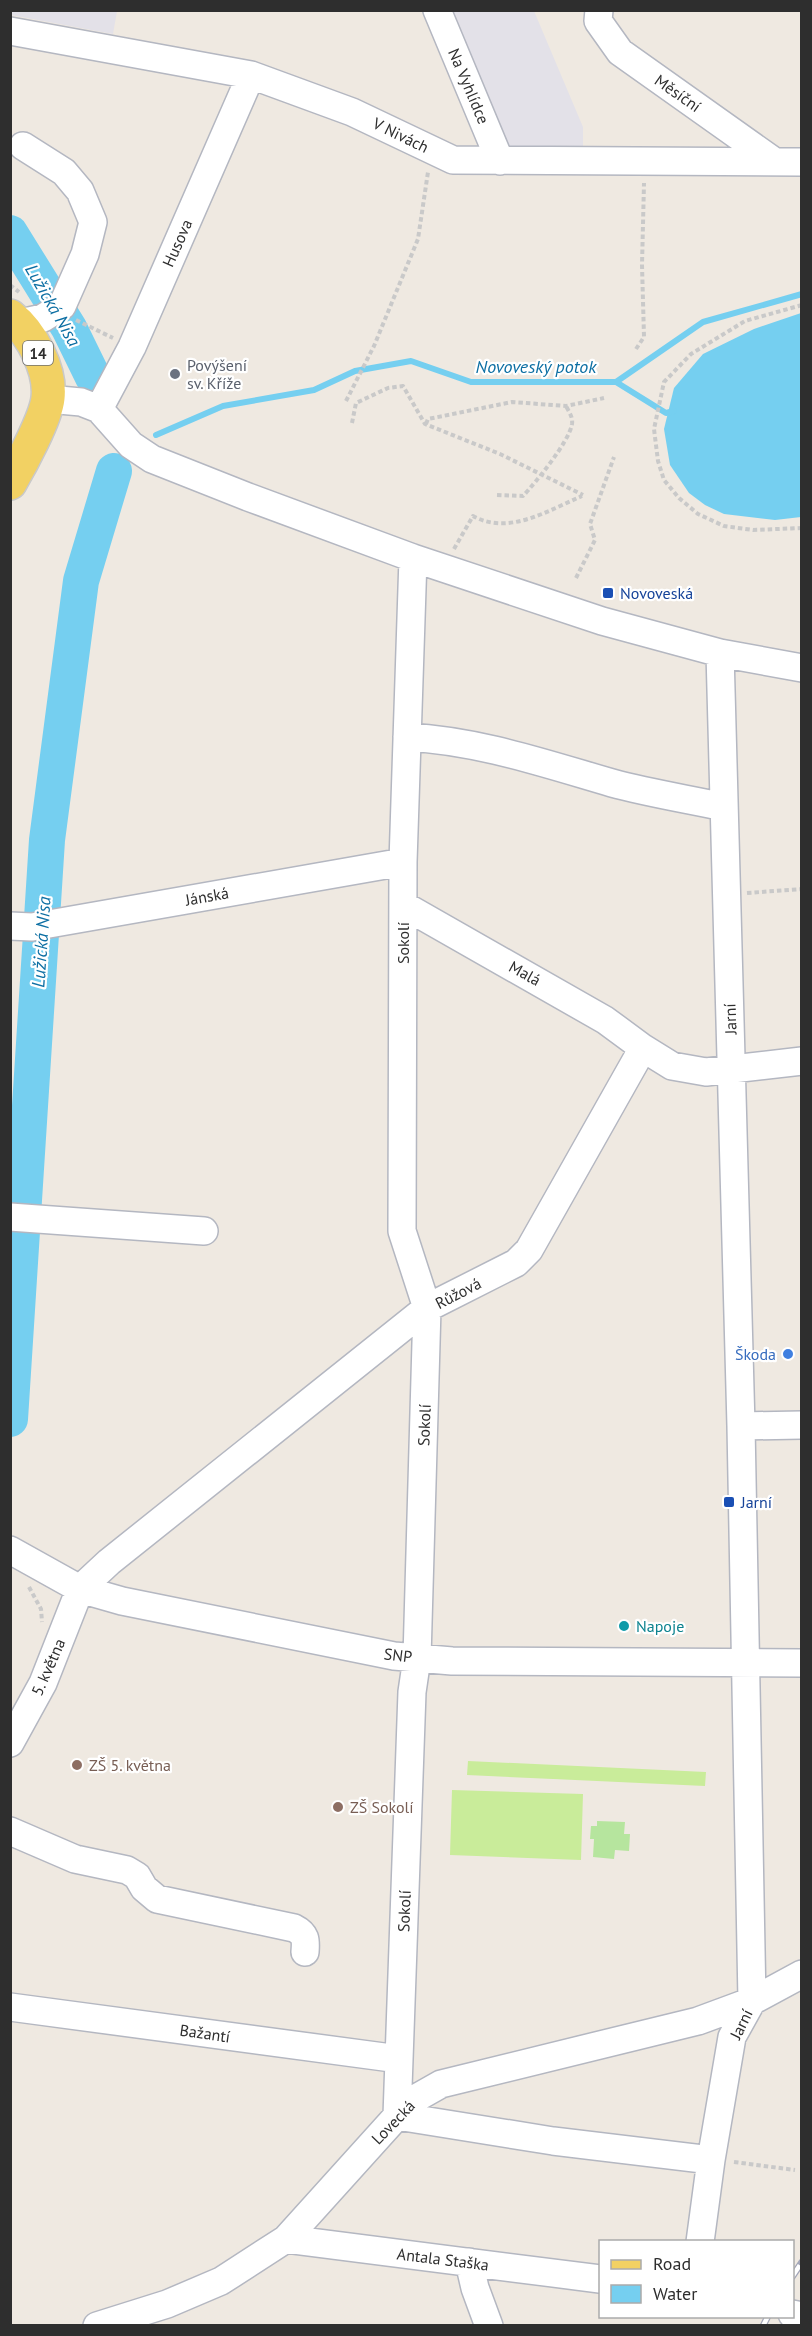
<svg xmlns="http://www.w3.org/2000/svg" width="812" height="2336" font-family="'PT Sans',sans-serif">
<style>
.industrial{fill:#e3e1e8}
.green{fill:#b6e59e}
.pitch{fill:#c9ec9a}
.water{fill:#75cff0}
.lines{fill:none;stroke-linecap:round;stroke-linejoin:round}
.stream{stroke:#75cff0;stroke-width:6}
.river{stroke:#75cff0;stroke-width:36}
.minor-casing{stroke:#b4b7c1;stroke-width:30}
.major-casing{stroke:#c9c9c9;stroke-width:36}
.path{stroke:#c9c9c9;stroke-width:4;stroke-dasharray:4.5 3;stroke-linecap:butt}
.minor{stroke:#fff;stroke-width:27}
.major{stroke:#f2d163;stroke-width:33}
.rail-casing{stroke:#a3a6b8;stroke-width:7}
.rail{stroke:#fff;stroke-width:4.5;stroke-dasharray:14;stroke-linecap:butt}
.worship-dot{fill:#6b7280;stroke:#fff;stroke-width:2}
.transit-dot{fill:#1a4fb4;stroke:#fff;stroke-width:2}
.shop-dot{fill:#3f7fe0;stroke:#fff;stroke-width:2}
.culture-dot{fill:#0f9aa8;stroke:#fff;stroke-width:2}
.education-dot{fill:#8d6e63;stroke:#fff;stroke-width:2}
.labels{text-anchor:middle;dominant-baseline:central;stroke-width:4.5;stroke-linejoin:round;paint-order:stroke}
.shield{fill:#fff;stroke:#6d6d6d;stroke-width:1.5}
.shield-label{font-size:15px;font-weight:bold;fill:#2e2e2e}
.street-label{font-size:16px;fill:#2e2e2e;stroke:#fff}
.worship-label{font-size:16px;fill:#5b616d;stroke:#fff;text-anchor:start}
.transit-label{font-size:16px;fill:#164399;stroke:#fff;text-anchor:start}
.shop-label{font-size:16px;fill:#366cbe;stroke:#fff;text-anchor:end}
.culture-label{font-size:16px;fill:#0d838f;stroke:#fff;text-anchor:start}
.education-label{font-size:16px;fill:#785e54;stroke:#fff;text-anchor:start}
.water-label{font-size:18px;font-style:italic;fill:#0d6fa3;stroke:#fff}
</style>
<rect width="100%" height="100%" fill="#efe9e1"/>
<path class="industrial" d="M10,11l1,-1 106,1 -4,23 -102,-19z
M444,11h90l49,116v22l-79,-1z"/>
<path class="green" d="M597,1821l28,1 -1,12h6l-1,17 -14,-1 -1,9 -21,-2 1,-18h-4l1,-13h6z"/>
<path class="pitch" d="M468,1761l238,11 -1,14 -238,-11z
M452,1790l131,4 -2,66 -131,-5z"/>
<path class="water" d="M801,313v204l-26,3 -51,-6 -19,-9 -16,-12 -19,-28 -6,-36 10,-41 29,-34 51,-25z"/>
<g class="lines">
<path class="stream" d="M616,382l50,31 8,-2
M156,435l67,-29 91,-16 41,-19 56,-10 60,21h145l87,-60 99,-28"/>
<path class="river" d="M10,233l59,95 24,49
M10,1419l37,-579 34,-259 33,-110"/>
<g class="minor-casing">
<path id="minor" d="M437,10l63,151
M599,10l-1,11 22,31 155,110
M10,31l241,44 101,37 101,48 349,2
M20,323l23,-5 19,-12 23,-52 8,-32 -13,-31 -16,-19 -41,-26
M48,399l33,3 18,7 32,36 21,14 96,38 165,61 189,63 118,32 82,15
M99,409l33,-62 119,-272
M407,737c72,4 136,26 205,46 37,10 75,16 112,24
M403,905l202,115 38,28
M10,926l22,1 371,-65
M10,1217l194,14
M741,1426l61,-1
M10,1550l70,39 42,12 272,55 58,5 350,2
M10,1743l33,-60 37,-94 29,-27 318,-254 89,-45 13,-13 114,-202 29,18 34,6 96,-11
M10,1831l65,28 52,11 10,6 7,12 13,11 137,29c12,6 12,12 11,24
M10,2007l389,52
M397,2116l15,-424 5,-34 10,-350 -25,-77 1,-369 10,-304
M397,2116l156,25 158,19
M286,2239l314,40
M700,2242l11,-82 21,-123 20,-36 -11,-575 -21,-773
M469,2262l6,26 14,38
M792,2314l10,2
M97,2326l70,-22 54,-23 65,-42 111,-123 21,-19 23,-13 257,-63 54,-20 50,-27"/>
</g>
<g class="major-casing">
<path id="major" d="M10,316c22,17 41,54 38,82 -2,20 -27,66 -38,85"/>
</g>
<path class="path" d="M10,285l9,7
M802,305l-57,16 -54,33 -27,28 -10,47 4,32 6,19 15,18 19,16 26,12 29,4 49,-2
M76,320l37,18
M636,349l8,-12 -2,-72 2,-82
M346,401l28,-55 44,-107 10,-67
M352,423l4,-20 32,-15 15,-2 22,38 75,30 83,41
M426,424l2,-5 84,-17 54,4 38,-8
M497,495l26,1c13,-14 46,-54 49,-72 1,-7 -3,-12 -6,-18
M454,549l19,-33c36,20 76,-6 109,-20
M576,578l19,-38 -5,-16 24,-67
M747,893l55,-4
M29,1587l12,22 1,13
M734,2162l61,8"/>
<use href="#minor" class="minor"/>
<use href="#major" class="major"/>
<g class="rail-casing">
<path id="rail" d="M792,2277l10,-15
M763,2326l5,-10"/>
</g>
<use href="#rail" class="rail"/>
</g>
<circle class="worship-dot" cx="175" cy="374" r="6"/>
<g class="transit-dot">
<rect x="602" y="587" width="12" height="12" rx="3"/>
<rect x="723" y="1496" width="12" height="12" rx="3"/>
</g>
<circle class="shop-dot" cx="788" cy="1354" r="6"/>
<circle class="culture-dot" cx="624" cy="1626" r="6"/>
<g class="education-dot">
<circle cx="77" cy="1765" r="6"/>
<circle cx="338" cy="1807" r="6"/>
</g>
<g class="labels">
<rect class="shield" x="23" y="341" width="30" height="24" rx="4.5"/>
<g class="shield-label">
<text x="38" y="353">14</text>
</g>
<g class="street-label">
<text transform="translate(469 86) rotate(67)">Na Vyhlídce</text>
<text transform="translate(678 93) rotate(35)">Měsíční</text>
<text transform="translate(401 135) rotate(26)">V Nivách</text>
<text transform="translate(177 243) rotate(-66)">Husova</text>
<text transform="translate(207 896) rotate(-10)">Jánská</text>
<text transform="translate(403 943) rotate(-90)">Sokolí</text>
<text transform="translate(525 973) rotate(29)">Malá</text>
<text transform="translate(730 1019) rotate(-92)">Jarní</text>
<text transform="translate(458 1293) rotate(-27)">Růžová</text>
<text transform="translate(424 1425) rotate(-88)">Sokolí</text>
<text transform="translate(398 1655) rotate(7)">SNP</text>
<text transform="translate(48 1667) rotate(-66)">5. května</text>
<text transform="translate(404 1911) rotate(-88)">Sokolí</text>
<text transform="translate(741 2024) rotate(-64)">Jarní</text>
<text transform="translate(205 2033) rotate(8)">Bažantí</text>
<text transform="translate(393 2122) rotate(-46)">Lovecká</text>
<text transform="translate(443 2259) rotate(7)">Antala Staška</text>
</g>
<g class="worship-label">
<text x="187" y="365">Povýšení<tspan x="187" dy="18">sv. Kříže</tspan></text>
</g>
<g class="transit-label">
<text x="620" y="593">Novoveská</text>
<text x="741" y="1502">Jarní</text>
</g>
<g class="shop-label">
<text x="776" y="1354">Škoda</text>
</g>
<g class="culture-label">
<text x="636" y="1626">Napoje</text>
</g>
<g class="education-label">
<text x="89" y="1765">ZŠ 5. května</text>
<text x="350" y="1807">ZŠ Sokolí</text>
</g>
<g class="water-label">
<text transform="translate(53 305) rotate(60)">Lužická Nisa</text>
<text x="536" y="366">Novoveský potok</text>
<text transform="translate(41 942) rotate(-86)">Lužická Nisa</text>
</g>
</g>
<rect width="812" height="2336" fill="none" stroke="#2e2e2e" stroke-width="24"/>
<rect x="599" y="2240" width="195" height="78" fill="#ffffff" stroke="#ababab" stroke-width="1.5"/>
<rect x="611" y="2260" width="30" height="9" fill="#f2d163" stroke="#ababab" stroke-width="1.5"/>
<text x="653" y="2270" font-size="18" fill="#2e2e2e">Road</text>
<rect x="611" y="2285" width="30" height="18" fill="#75cff0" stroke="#ababab" stroke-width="1.5"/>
<text x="653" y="2300" font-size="18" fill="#2e2e2e">Water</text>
</svg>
